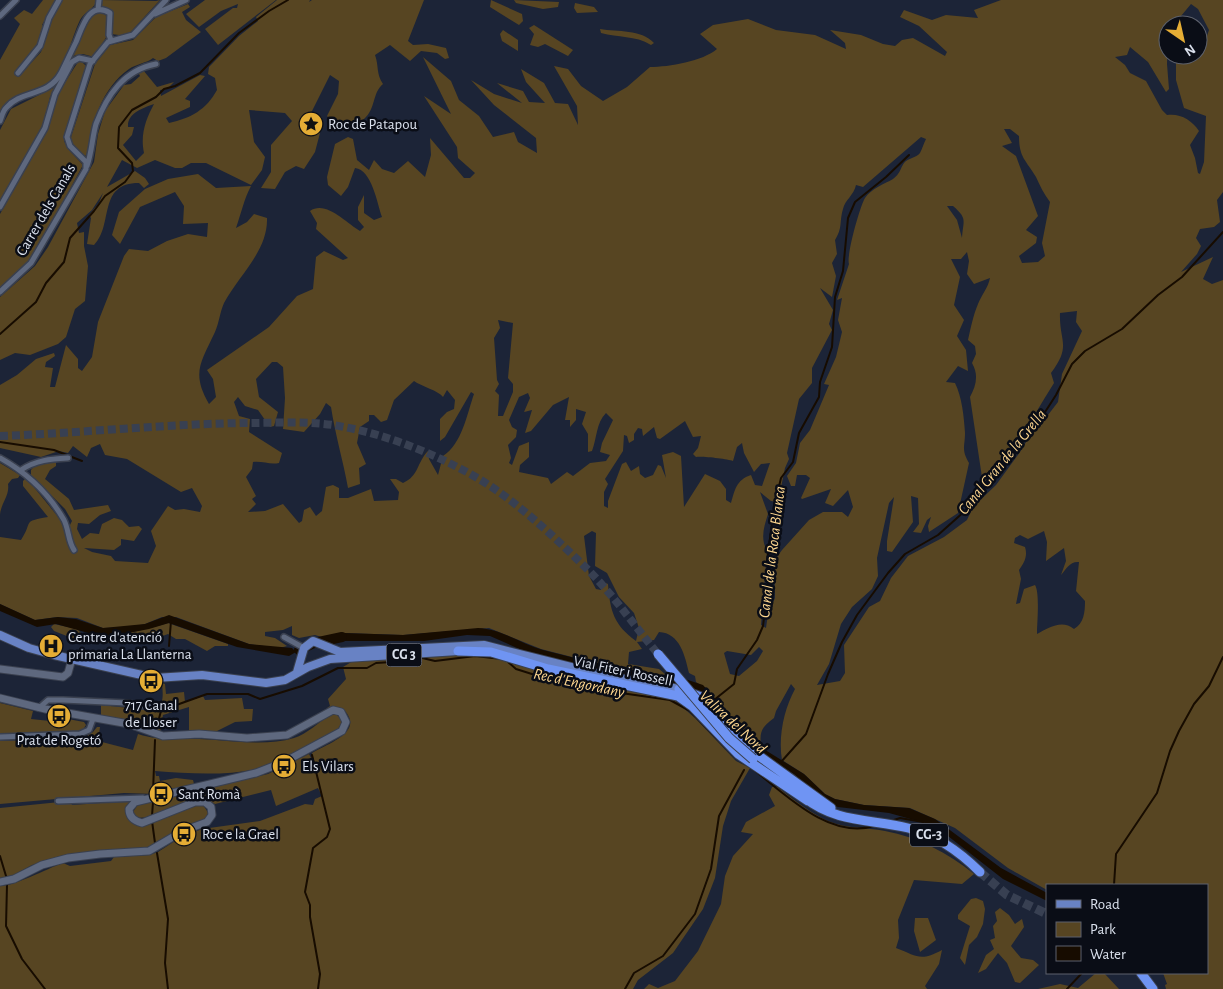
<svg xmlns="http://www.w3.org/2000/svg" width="1223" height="989" font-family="'Alegreya Sans',sans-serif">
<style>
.green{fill:#574522;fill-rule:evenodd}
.water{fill:#170c00}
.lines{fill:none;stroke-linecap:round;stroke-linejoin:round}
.stream{stroke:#170c00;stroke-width:2}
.river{stroke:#170c00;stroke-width:10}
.primary-tunnel{stroke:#384052;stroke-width:8;stroke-dasharray:8 4;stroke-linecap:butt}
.highway-tunnel{stroke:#384052;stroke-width:9;stroke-dasharray:9 4.5;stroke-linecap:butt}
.street-casing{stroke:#3a404f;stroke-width:8}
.secondary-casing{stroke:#3a404f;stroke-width:9}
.primary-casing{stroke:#3a404f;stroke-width:10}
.highway-casing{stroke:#3a404f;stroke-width:11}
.street{stroke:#5e687e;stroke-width:5}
.secondary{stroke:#5e687e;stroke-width:7}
.primary{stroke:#6882c4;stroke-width:8}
.highway{stroke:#6f94f3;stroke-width:9}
.highway-bridge-casing{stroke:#3a404f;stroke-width:11;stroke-linecap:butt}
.highway-bridge{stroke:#6f94f3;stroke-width:9}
.labels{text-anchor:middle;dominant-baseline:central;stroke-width:5;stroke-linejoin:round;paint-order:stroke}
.shield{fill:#0a0d16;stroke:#9ca1ac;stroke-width:1}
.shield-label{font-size:14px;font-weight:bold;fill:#dae0ec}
.poi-label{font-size:15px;fill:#dae0ec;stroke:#0a0d16;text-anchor:start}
.street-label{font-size:15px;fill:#dae0ec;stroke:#0a0d16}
.water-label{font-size:16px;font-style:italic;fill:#fdd68f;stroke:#0a0d16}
</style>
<rect width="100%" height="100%" fill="#1c2437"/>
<path class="green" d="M43,0h13l-14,25 3,2c-6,19 -16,32 -28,47l3,1 21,-23 13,-38 7,-14h36c-3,10 -12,11 -17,20 -10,21 -13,46 -30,63 -17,17 -38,7 -50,33v-56l20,-36 -6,-6 10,-8 8,4z
M101,0l55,1 4,-1 -33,36 -16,-2 2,-21 -12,-6z
M205,0h71l-58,45 -13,-16 28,-21h4l1,-4 -17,7 -22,16 -13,-13z
M277,0h33l-1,2 3,-2h112l-16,41 5,4 15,-1 18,4 3,10 -4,1 -8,-6 -16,-2 -11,10 -20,-16 -15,10c4,11 1,19 8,29 -11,9 -7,25 -19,35 -6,5 -20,6 -27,8l-10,-11 11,-22 1,-13 -9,-6 -18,36 -8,9 3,7 13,6 -5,19 -11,17 -8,-3 -11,6 -10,17 -14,-1 10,-16v-27l21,-24 -7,-8 -36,-3 5,32 11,15 -3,13 -11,15 -45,-22h-15l-9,5h-7l-20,-8 -18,8 -15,-8 -15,27 28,-16 10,7 4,6 -5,4 -5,-5c-42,0 -25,42 -45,62l-7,-1 4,-26 -2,-3 10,-12 4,-10 -11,17 -15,13 2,10 5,-1v14l4,20 -3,35 -10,8 -9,28 -8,7 -28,11 -15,-2 -15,7v-63l35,-31 13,-19 46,-85 4,-28 7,-23 19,-26 7,-1 9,-8 -2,-4 5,-2 14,17 17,-5 -7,7 -7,1 1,6 39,-21 5,1 -20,23 5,2v6l-24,11 3,5c22,-5 37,-13 48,-33l-2,-12 -7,-4 1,-7 30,-31 19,-15 -2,-4zM154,104c-8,15 -14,30 -10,49l-8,8 -13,-16 9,-10 2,-8h-6c-1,-14 15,-19 26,-23z
M491,0l31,14 1,7 -4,4 -29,-18z
M514,0l45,2 -1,5 -15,2 -27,-6z
M1001,0h222v192l-6,8 3,22 -6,5 -14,2 -4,9 5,8 -4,8 -16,18 32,-15 -10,22 9,5 11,-4v709h-57l-1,-4 2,-1 -4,-11h44v-88h-160v5l-39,-22 -53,-40 -45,-20 -46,-3 -29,-6 -10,-5 -21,-20 -22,-14c-4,-23 2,-51 13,-71l-4,-5 -15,27 -2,7c-11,8 -15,13 -13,27h-4l-23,-23 -25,-31 -13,-9 -1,-6 -6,-3c-4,-17 -9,-40 -30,-41l-5,8 -17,2 5,7 -13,3 -1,12 31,5 6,5 -2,2 -56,-10 -66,-17 -52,-21 -86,7 -59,-2 -19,5 -10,-3 -16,3 -7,-3v-9l-9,4 -18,2v4l10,2 12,8 -7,2 -31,-4 -73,-27h-14l-17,7 -15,3 -27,1 -26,-10 -20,-1 -22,3 -35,-16v-67l21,3c13,-20 0,-18 27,-23l-25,-31v-5l2,-2 8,7 35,43 4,-8 -7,-12 -34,-34v-5l4,-5 21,-3v4l-6,4 -5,9 24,20 5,11 34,-5 3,6 -11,4 -11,9 -11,-1 -1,6 5,10 8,-6 9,1 3,-10 12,-6 8,2 7,7 10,-1 3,3 -8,12 -13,-2v6l-7,5 -30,-2 8,4 19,4 4,5 33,2 8,-17 -5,-15 17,-25 7,4 9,-1 16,3 2,-6 -10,-18 -11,4 -54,-33 -22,-4 -5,-11 -9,4 -4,9 -14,-11 -5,7 -9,-2 -18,6 -41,-9v-63l17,-10 19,-16 18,-6 1,3 -9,6 -1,5 8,1 -3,19h5l11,-42 12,14v9l4,3 10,-14 6,-35 26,-66 5,-7 19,2 19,-10 21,-7 19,3 1,-14 -25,1 1,-18 -9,-14 -35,15 -20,37 -8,-9 7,-23 26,-23 23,-10 30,-5 18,14 35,-2c-7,13 -10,28 -15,42l11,-6 7,-8 13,4c1,33 -28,57 -43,85 -4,9 -5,20 -9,29 -14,30 -24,41 -6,72l7,-7 -3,-18 -6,-9 62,-43 28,-31 16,-7 3,-32 8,-6 19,9 5,-2 -32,-29 1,-6 -7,-12c16,-11 36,12 50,20l4,-4 -6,-7v-13l6,-12v18l10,7 8,-3c-5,-14 -10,-47 -27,-49l-7,19 -7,9 -13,-11 -1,-8 8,-33 13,-7 5,2 4,21 12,10 5,-10 8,9 12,4 14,-12 17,16 6,-22 -1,-17 34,40h6l5,-5 -17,-15 -1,-11 -33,-51 27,18 -28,-57 28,24 8,19 20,16 14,21 21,-5 4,10 19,11 -1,-15 -42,-33 -23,-25 23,14 28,9 -25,-20 26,8 6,11 16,1 -19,-21 -5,-13 23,14 11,20 13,1 10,21 -1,-19 -23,-40 14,3 13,17 22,15 24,-14 23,-20c19,0 53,-6 67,-18l-17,-15 13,-9 35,-6 28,11 39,5 31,14 -1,-6 -15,-13 31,5 22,9 12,2 7,-6 11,-2 32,18 2,-4 -28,-26 -19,-9 4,-7 28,10 14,-5 32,3 -4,-8zM1191,4l7,5 11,21 -3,9 -8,-3v19h-22v25l8,28 22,8 -2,46 -4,12 -2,-1 -3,-15 -5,-13 9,-14c-7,-11 -19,-18 -32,-16l-5,-5 -16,-29 -16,-8 -5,-8 -10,-8 12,-2 3,-8 18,15 18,30 3,-3 -2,-25 1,-39h10l3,-9zM1004,129h6l9,7c0,22 7,24 17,41 4,9 8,17 14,25l-8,41 3,13 -7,6 -16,1 -3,-7 17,-13 1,-6 -11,-7 12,-14 -22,-60 -14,-10 10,-3zM921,137l5,2c-2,4 -4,10 -6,14 -4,5 -12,5 -16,10 -4,6 -4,11 -11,16 -9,5 -22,10 -28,19 -5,8 -19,58 -16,66l-12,36 5,-2 -4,22 4,12 -6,25 -12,27 5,1 -19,45 -10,13 -4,20 -9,13 4,10h4l2,-11h9l4,3 -9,20 1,1 29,-10 -6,14 8,3 15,-16 5,17 -5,10 -6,-5h-19l-14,8 -27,30 -8,11 1,37 -7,16 -2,14 -5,-3 6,-74c-7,-13 -3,-24 1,-37l-8,-22 11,9 7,1 7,-34 4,-9 -2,-6 12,-54 13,-16v-15l20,-38 -3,-6 4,-14 -13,-22 12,9 4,-21 -4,-13 5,-9 -2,-14c8,-13 4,-17 8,-31 2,-9 11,-14 13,-24l7,2zM947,206h6c15,13 10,14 9,32l-5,-18zM967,252l2,9 -2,13 7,10 16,-6c-2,10 -8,16 -12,26 -5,12 -7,23 -10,36l7,6 1,8 -4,9c7,12 4,23 -2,34l13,87c30,-29 49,-66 71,-101l-3,-10c21,-28 8,-31 9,-60l17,-2 -1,11 6,9 -20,43 -4,28 -10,13 -13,12 -15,25 -24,33 -23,22 -6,13 -23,17 -36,19 -17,22 -11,23 -11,6 -25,38 1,28 -5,8 -23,4 12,-21 12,-40 11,-17 20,-18 6,-13 -1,-18 12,-55 5,-6 -7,44v10l5,1 21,-30 -2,-26 7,2 1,26 -6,8 8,1 6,-13 4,-3 -3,9 1,6 29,-19 11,-50c-8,-14 -4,-16 -4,-30 -1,-16 -3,-36 -10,-50l-9,-1 12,-16 10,5 -2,-21 -9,-14 7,-16 -10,-15 6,-28 -9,-18h10zM498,320l15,3 -5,55 5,6v8l-10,24h-5l1,-21 -4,-4 4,-7 -2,-4 -3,-42 6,-10zM272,362h5l6,5 2,31 -2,31 21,3 16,-18 6,-11 5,4c4,27 12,53 17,81l12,-4 -1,-16 7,-4 -9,-21 3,-16 9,-6v-6h5l7,7 6,-2 7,-20 20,-19c7,5 25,10 29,16l4,-7 8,10 -1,9 -7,3 -7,7v22l5,-4 26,-45 3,2c-7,20 -12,50 -31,62l-5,19 -9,-16 -1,-8c-11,11 -9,25 -25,32l-7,-4h-6l9,13 -1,8 -24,1 -3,-12 -23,9h-9v-10l-6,-3 -7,2 -4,24 -6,5 -6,-9 -6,3 -2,11 -3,2 -16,-19 -18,7 -17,1 8,-8 -4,-5 4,-3 -10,-19 6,-8 1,-7c10,-1 17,3 26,1l3,-10 -33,-21 1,-13 -11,-3 -5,-14 4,-5 7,9 13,4 12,17 4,-1 4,-14 -19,-15 -3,-18zM528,393l2,5 -6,14 8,-2 -7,23 6,-2 22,-26 16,-8 -4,23h5v7l6,-7v-11l10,3 -4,12 6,10v18l4,-1c5,-13 4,-28 14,-38l7,7 -11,23 -2,9 10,3 -4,6 -16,2 -17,13 -6,-4 -16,12 -3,-6 -29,-6 1,-7 9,-8v-15l-10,4 -7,19 -3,-2 2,-5 -3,-13 8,-8 1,-7 -5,-3 -3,-7 10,-23zM685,421l8,16 8,-1 -3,12 -5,6 3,3c7,-1 31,2 37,4l4,-14 5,-4 2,10 10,19 7,-8 9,-1 -8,23 -7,-1 -4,-10c-15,5 -16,15 -20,28l-5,-3v-11l-6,-8 -15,-7 -21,33 -3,-51 -8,-4 -11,3 4,23 -5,-12 -3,-1 -5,10 -8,3 -5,-4 -1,-8 -8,5 -5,-9 -4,2 -14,37v7l-4,-2v-14l4,-8 -3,-5 18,-28 1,-16 3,1 2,7 5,-3v-6l4,-6 4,1 1,7 11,-9 3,11 3,1zM592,531l4,2 -1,33 12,7 12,24 15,16 5,15 -3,13c-22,-16 -26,-30 -28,-57l-7,-3v9l-5,-1 -7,-13 -5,-40zM1044,531l3,11 -1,19 18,-13 2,13 -5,14c5,-6 9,-14 18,-13l-3,29 9,10c0,11 -1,22 -11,28 -12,-10 -26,-1 -37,5 0,-11 3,-41 -2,-49l-11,4 -4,14 -4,1 5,-25 -2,-9c5,-7 9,-14 6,-23l-11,-4 1,-5 5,-3 8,4zM759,647l4,4 -6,10 -18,15 -9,-2 -6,-21 3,-2 24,4z
M575,3l19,4 4,5 -21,1 -3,-5z
M188,4l2,3 -8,5 4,8 15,12 -35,26 -8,3 -5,-3c-6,5 -17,6 -24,11 -27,19 -38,54 -41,85l-3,2 -12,-10 -3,-6 25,-76 15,-19 23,-5 23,-23z
M99,11l8,5v20l-13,21 -11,-3 -10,2 -23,41 -6,26 -44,78v-71l11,-21 42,-21 14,-22 24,-51z
M534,25l39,25 -5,6 -23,-12 -7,3 -8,-2 4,-11 -5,-6z
M600,29c18,3 41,0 54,14l-3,2c-16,-10 -33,-7 -50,-12z
M503,30l15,10v11l-16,-10 -2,-7z
M78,62h4l4,4 -22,75 5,9 14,15 -46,85 -10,14 -27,25v-75l46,-82 11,-37z
M0,463l20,12 -2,3 -6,1 -4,5c2,12 -8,20 -8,32z
M168,623l60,21v2h-13l-8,5 -22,-12h-9l-8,-5 -16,6 -34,-1 -7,4 -22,-4 -1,-3 2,-2c30,3 50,-3 78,-11z
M54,624l23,5 4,4 -4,7 -23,-9 -3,-4z
M447,654h44l86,26 96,19 22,19 41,43 14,7 -19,33 -8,25 -8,52 -12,31 -30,44 -35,27 -5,9h-633v-103c15,0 46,-17 63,-23l7,3 41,-5 3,-4 35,-2 9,-3 23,-15 21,-8 58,-8 45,-17 8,1 2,-6 7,-3 -4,-8 -42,18 -5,-16 -56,14 -14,-8 -2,-6 69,-16 41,-20 7,14 -4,-15c17,-10 55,-22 30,-45h-15l3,-2 -2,-7 18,-20 -3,-12 10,-6z
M162,683l3,1 1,10 18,-2 1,10 18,-6 2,4 37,-2 2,11h9l-1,12 -17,1 -18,9 -28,1v-25l-26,8 -3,18 -59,-16v-12l56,6c7,-9 6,-17 5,-28z
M0,703l33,8 -2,8 19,2 2,-5 32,6 2,3 -5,8 -81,1z
M336,714l7,7 -5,8c-19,11 -39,26 -60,34 -39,14 -82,11 -123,8l1,5h3l1,5 16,-3 17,2 1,4 -38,10 -32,-1 -124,11v-63l84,-3 9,-6 4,-5h3l-2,14 35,9 5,-16c21,7 39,4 61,5 31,1 65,8 95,-1 13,-4 25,-16 36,-23z
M772,787h5c16,12 33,26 51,34 19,8 38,6 57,10 33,6 63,22 89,43l-12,10 -48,-4 -16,40 1,18 -3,10c21,8 24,14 46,2l-3,14 -14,22 2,3h-283l5,-5 9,4 17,-7 23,-30 23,-47 4,-28 8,-20 20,-22 -12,-2 5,-10 29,-16 -6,-11z
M194,792l2,5 -45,20 -15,1 -3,-6 6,-9z
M70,801l2,4 58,-4c-7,13 -2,21 12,25l52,-20 9,-1 6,9 -4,5 -26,10 -21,14 -14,6 -67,4 -45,12 -22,12 -10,1v-70z
M976,898l7,3 2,8 -2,15 -6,13 -8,8 -4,20 -5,-7 10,-32 -12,-7v-4l13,-16z
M1000,908l9,7 6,9 7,-5 2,8 -13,19 10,12 12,2 6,5 -19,18 -5,-1 -8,-19 -9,-10 -12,16 -8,4 8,-18 8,-6 -4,-9 5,-2 -2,-12 4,-5 -2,-9z
M915,918h13l8,22 -16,12 -6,-21z
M1096,973h8l15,16h-81l22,-5 18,4z"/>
<path class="water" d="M0,604l35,16 23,-3 18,2 27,9 42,-4 24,-9 80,29 43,4 4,4 -7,4 -52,-9 -68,-24 -20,6 -37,7 -20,-2 -36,-10 -19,3 -37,-16z
M478,628c24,1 43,16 65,22 42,11 85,20 128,27l7,8 -95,-18 -52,-13 -41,-18 -23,-1 -43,6h-86l-7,2 -6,-5 19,-5 59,2z
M685,679l18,6 54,60 47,29 21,20 10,5 29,6 45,3 26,11 66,49 46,25v8l-44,-22 -64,-50 -14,-6 -36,-10 -51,-6 -11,-4 -33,-29 -40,-25z"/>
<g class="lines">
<path class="stream" d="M0,334l36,-32 10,-19 18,-21 6,-24 24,-27 11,-15 20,-14 8,-11 -1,-8 -14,-15 1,-21 13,-17 24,-13 8,-8 11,-3 25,-13 39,-40 30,-22 19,-11
M0,442l54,8 28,11
M169,646l2,-25
M508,662l8,7 35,11 38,2 32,11 49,7 20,11 43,44
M714,700l20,-16 3,-15 20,-29 6,-14 6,-48 -2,-16 7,-55 7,-29 12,-16 6,-29 20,-36 1,-15 12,-35 3,-50 8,-26 5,-53 7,-16 31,-25 23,-22
M156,730l6,-23 6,1 39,-14h41l12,5 42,-13 36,-18h29l9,-5 32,-2 10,-4 17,4 40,-5 27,3
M312,755l18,74 -3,8 -14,11 -8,44 5,13v12l10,57 -2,15
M781,762l25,-28 22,-60 14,-32 15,-27 31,-42 17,-19 33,-19 28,-25 72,-87 18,-28 16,-31 13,-13 37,-22 36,-34 24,-18 41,-45
M749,766c34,26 79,74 125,60
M153,792l2,-52
M152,816l1,-14
M152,821l3,22
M891,821l9,-3 23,4
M157,853l11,66 -3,44 3,26
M0,856l6,20
M7,885l-1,41 16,33 23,30
M1114,885l2,-31 41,-61 13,-42 9,-20 15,-27 15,-18 14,-29
M625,989l9,-16 29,-17 32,-42 16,-45 8,-53 25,-46
M1067,989l15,-16"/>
<path class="river" d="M299,650l15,-7 28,-6"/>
<path class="primary-tunnel" d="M0,436c82,-3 164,-12 246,-13 28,0 58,-2 87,2 44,7 88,23 128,44 44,22 84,59 119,93 29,27 53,62 78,92"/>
<path class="highway-tunnel" d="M980,872l27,23 40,19"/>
<g class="street-casing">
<path id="street" d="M98,9l1,-9
M155,14l31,-14
M0,16l16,-16
M18,73l22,-27 9,-28 10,-18
M0,121c2,-5 3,-11 7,-14 14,-17 41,-10 54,-34 5,-10 10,-21 15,-31 6,-14 13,-42 34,-29l-1,22 2,5
M87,166c5,-14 5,-28 9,-42 11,-29 28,-54 60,-60
M0,207l45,-79 10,-34 17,-32 7,-4 14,3
M0,292l31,-29 55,-94v-7l-16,-16 -3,-9 23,-73 18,-22 25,-7 33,-35
M0,458c27,15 49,36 64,62 5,10 4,21 10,30
M21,470c15,-10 30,-11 47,-12
M284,637l20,11
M39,708l9,-8h15l64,3 29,5
M0,737l80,-3 9,-4 4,-11
M58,801l85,-3"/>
</g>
<g class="secondary-casing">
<path id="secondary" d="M0,669l63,8 5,-4 4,-14
M0,698l45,11 84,15 34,12 36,-2 48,4 40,-3 46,-25 8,2 5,10 -4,9 -58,31 -28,11 -121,29 -6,7c0,8 5,12 13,14l53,-21h10l6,5 1,8 -5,7 -24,9 -34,20 -49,3 -32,4 -26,7 -28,14 -14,3"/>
</g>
<g class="primary-casing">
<path id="primary" d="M0,635l29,13 25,7 101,23 47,-3 64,8 19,-3 23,-13 22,-8 128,-8
M297,672l7,-24 9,-7 27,11 144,-7 119,30 76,14"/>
</g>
<g class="highway-casing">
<path id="highway" d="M458,651l33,1 57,17 130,27 14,10 46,48 70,47
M679,689l22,8 47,51 83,60
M805,798c31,25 67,21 103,30 29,7 52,24 72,44
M1141,973l12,16"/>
</g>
<use href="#street" class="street"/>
<use href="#secondary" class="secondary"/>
<use href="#primary" class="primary"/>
<use href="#highway" class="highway"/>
<g class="highway-bridge-casing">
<path id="highway-bridge" d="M658,654l71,84 24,21"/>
</g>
<use href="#highway-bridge" class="highway-bridge"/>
</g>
<defs>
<g id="sight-disc" transform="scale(1.25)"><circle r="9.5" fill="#e5ad35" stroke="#0a0d16"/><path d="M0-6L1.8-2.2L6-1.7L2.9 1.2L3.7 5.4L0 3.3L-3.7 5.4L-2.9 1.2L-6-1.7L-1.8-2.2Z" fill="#111"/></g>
<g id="hospital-disc" transform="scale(1.25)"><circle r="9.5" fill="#e5ad35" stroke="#0a0d16"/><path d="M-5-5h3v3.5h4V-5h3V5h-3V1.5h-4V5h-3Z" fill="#111"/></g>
<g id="bus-disc" transform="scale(1.25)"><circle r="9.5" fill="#e5ad35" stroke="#0a0d16"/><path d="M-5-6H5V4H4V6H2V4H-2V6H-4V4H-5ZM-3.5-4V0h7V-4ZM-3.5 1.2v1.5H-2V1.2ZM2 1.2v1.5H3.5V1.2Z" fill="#111"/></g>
</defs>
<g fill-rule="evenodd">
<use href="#sight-disc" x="311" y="124"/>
<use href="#hospital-disc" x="51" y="646"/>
<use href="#bus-disc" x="151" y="681"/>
<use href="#bus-disc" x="59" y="716"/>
<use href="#bus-disc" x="284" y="766"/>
<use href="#bus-disc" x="161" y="794"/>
<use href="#bus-disc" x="184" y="834"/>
</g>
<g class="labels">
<g class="shield">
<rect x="386.5" y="643.5" width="35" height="23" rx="4"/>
<rect x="910" y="823.5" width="38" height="23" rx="4"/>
</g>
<g class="shield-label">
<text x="404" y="655">CG 3</text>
<text x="929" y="835">CG-3</text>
</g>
<g class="poi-label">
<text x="328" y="124">Roc de Patapou</text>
<text x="68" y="637">Centre d'atenció<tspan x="68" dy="17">primaria La Llanterna</tspan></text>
<text x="151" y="705" text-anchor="middle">717 Canal<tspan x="151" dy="17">de Lloser</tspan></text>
<text x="59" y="740" text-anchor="middle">Prat de Rogetó</text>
<text x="302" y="766">Els Vilars</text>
<text x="178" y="794">Sant Romà</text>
<text x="202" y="834">Roc e la Grael</text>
</g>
<g class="street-label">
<text transform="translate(46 210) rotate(-60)">Carrer dels Canals</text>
<text transform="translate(623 671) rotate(12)">Vial Fiter i Rossell</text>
</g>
<g class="water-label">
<text transform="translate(1002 462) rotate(-51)">Canal Gran de la Grella</text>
<text transform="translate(772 552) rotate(-83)">Canal de la Roca Blanca</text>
<text transform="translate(579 683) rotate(12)">Rec d'Engordany</text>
<text transform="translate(733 722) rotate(43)">Valira del Nord</text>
</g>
</g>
<rect x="1046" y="884" width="162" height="90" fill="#0a0d16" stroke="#5d616c"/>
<rect x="1056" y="900" width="25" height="8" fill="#6882c4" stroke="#5d616c"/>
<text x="1090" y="909" font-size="15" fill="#dae0ec">Road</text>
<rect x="1056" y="922" width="25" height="15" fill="#574522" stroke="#5d616c"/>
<text x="1090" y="934" font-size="15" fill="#dae0ec">Park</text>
<rect x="1056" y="946" width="25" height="15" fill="#170c00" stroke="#5d616c"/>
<text x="1090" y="959" font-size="15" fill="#dae0ec">Water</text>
<g transform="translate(1183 40) rotate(146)"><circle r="24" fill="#0a0d16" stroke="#5d616c"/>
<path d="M0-4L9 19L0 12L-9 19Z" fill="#e5ad35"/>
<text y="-8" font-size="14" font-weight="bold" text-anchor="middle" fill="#dae0ec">N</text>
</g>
</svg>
